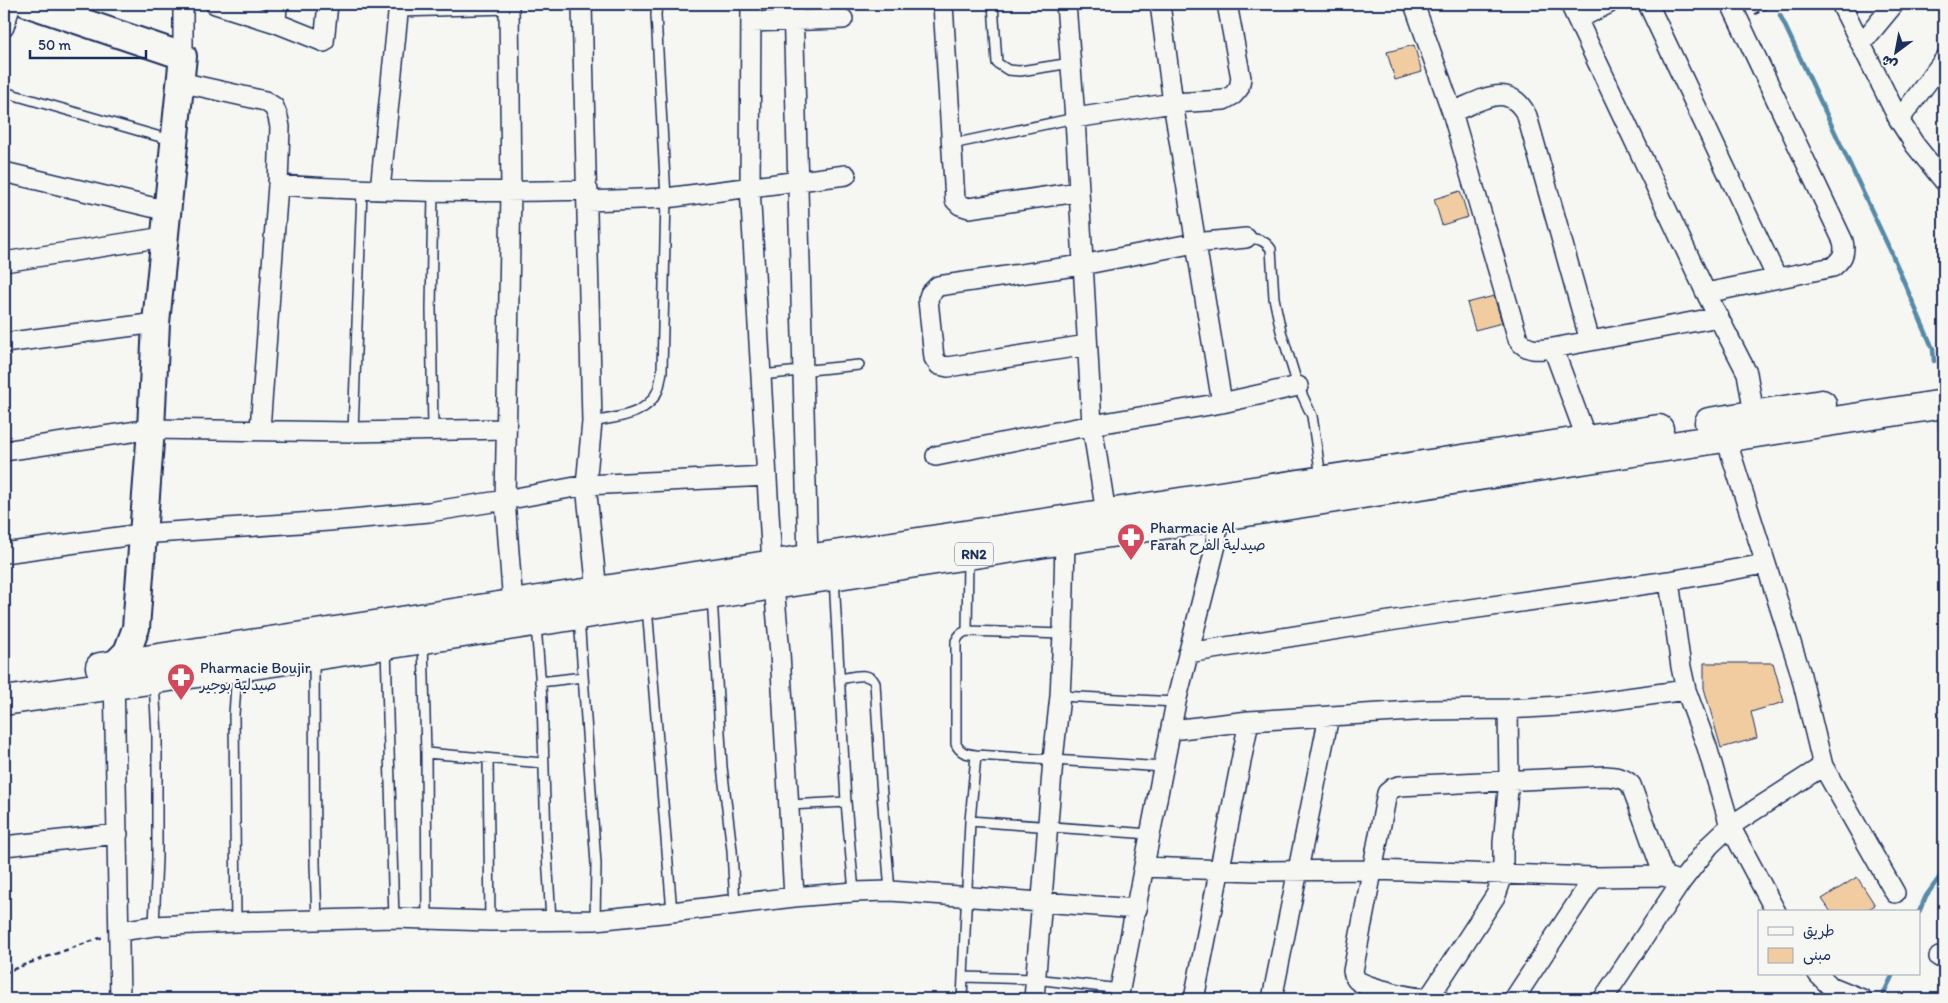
<svg xmlns="http://www.w3.org/2000/svg" width="1948" height="1003" font-family="Itim,'Playpen Sans Arabic',sans-serif">
<style>
.lines{fill:none;stroke-linecap:round;stroke-linejoin:round}
.stream{stroke:#548aa8;stroke-width:4.5}
.building{fill:#f1cca1;stroke:#1b2f5e}
.lane-casing{stroke:#1b2f5e;stroke-width:12}
.street-casing{stroke:#1b2f5e;stroke-width:22}
.secondary-casing{stroke:#1b2f5e;stroke-width:30}
.highway-casing{stroke:#1b2f5e;stroke-width:31}
.path{stroke:#1b2f5e;stroke-width:2.5;stroke-dasharray:5 4;stroke-linecap:butt}
.lane{stroke:#f6f6f2;stroke-width:9}
.street{stroke:#f6f6f2;stroke-width:19}
.secondary{stroke:#f6f6f2;stroke-width:26}
.highway{stroke:#f6f6f2;stroke-width:28}
.labels{text-anchor:middle;dominant-baseline:central;stroke-width:4;stroke-linejoin:round;paint-order:stroke}
.shield{fill:#f6f6f2;stroke:#5d6b8a;stroke-width:1}
.shield-label{font-size:14px;font-weight:bold;fill:#1b2f5e}
.poi-label{font-size:15px;fill:#1b2f5e;stroke:#f6f6f2;text-anchor:start}
</style>
<rect width="100%" height="100%" fill="#f6f6f2"/>
<filter id="ink" filterUnits="userSpaceOnUse"><feTurbulence type="fractalNoise" baseFrequency=".02" numOctaves="2"/><feDisplacementMap in="SourceGraphic" scale="10" xChannelSelector="R" yChannelSelector="G"/><feConvolveMatrix kernelMatrix="1 2 1 2 8 2 1 2 1" color-interpolation-filters="sRGB"/></filter>
<g filter="url(#ink)">
<g class="lines">
<path class="stream" d="M1780,15l111,237 42,97 1,12
M1939,413l4,59 1,3
M1919,912l7,-16 18,-25
M1881,999l12,-25"/>
</g>
<path class="building" d="M1414,45l8,27 -27,8 -8,-28z
M1460,191l8,26 -26,8 -8,-26z
M1494,296l8,27 -27,7 -8,-27z
M1704,663h69l11,39 -33,10 6,26 -36,10 -17,-60z
M1857,877l18,28 -11,7h-33l-9,-13z"/>
<g class="lines">
<g class="lane-casing">
<path id="lane" d="M993,4l4,59 11,7 12,1 51,-8
M398,12l112,-3
M4,92l167,48
M952,144l123,-26
M433,191l-2,118 2,122
M1246,238c12,1 18,1 25,11l3,49 7,33 17,55 14,30 9,61
M761,375l98,-10
M592,422c24,-5 55,-6 66,-32 2,-6 3,-13 4,-19l4,-173 -10,-183 1,-11
M353,432l9,-241
M834,577l12,225 8,90
M712,596l10,171 10,83 3,55
M647,607l25,305
M579,617l17,247 -1,56
M536,626l6,73 4,140 5,81
M967,631l1,-72
M1063,634l-96,-3c-6,2 -8,4 -11,10v103c4,9 11,10 20,11l188,12
M423,641l3,112 1,166
M386,648l8,270
M314,659l1,205 2,56
M840,679c12,-2 29,-8 35,4l6,99 9,109
M154,682l3,54v122l-3,68
M540,682l43,-5
M1060,696l116,6
M426,753l117,10
M488,759l2,162
M789,805l57,-3
M970,821l180,13
M236,922l-2,-207 3,-45
M964,977l71,2 85,10
M962,999l8,-178 6,-66"/>
</g>
<g class="street-casing">
<path id="street" d="M215,4l61,19 48,19 4,-38
M509,4l2,188 -6,308 8,104
M582,4l10,418 -6,63 12,116
M751,4l-1,184 22,376 8,89 14,244
M793,4l15,554
M943,4l12,196 5,5 9,3 109,-16
M1066,4l9,114 17,307 16,101
M1160,4l13,99 49,300
M1414,4l38,108 66,227c8,13 21,11 35,9
M1570,4l136,289 41,80 7,41
M1648,4l129,274
M1841,4l58,116 16,25 29,36
M1578,19l30,-15
M751,22l92,-3
M276,23l1,-19
M4,27l7,-23
M1861,44l33,-40
M183,56v-52
M180,82l85,19 9,6 4,10 2,10 -2,58 -18,244
M1452,112c29,-11 57,-33 75,4l63,225
M1075,118l98,-15 51,-3 9,-5 6,-7 2,-10 -14,-74
M1899,120l45,-60
M4,172l164,39
M278,185c103,7 206,8 310,5
M380,190l19,-186
M588,201l78,-3 180,-23
M4,262l160,-25
M1706,293l127,-26c9,-8 13,-13 10,-26l-112,-237
M4,343l152,-20
M1087,345l-139,22 -9,-2 -5,-7 -6,-58 2,-6 8,-8 144,-21 113,-22 51,-5
M1722,426l78,245 23,95 72,127
M1587,440l-34,-92 166,-31
M4,451l147,-22 202,3 153,-3
M936,456l156,-31 130,-22 76,-17
M4,553l137,-19 188,-13 100,-9 76,-12 81,-15 181,-9
M1669,581l12,86 5,23 21,57 23,79 46,86
M1188,653l233,-37 248,-35 96,-17
M114,674l6,325
M1508,709l1,71 -6,63v32l-7,20 -62,95c-2,3 -5,6 -8,7 -10,3 -59,-10 -68,-16 -4,-3 -4,-7 -5,-10l34,-178 6,-5 6,-2 206,-10c10,1 19,1 26,9l33,91
M1172,730l77,-9 181,-11 78,-1 68,-4 110,-15
M4,846l114,-12
M1144,867l110,4 118,-1 222,7 70,-1 17,6
M120,931l34,-5 82,-4 158,-4 96,3 105,-1 77,-8 122,-15 60,-5 36,-1 247,18
M1939,957l5,2
M1818,974l12,12 32,13
M1034,999l19,-239 7,-64 3,-62 2,-95
M1118,999l58,-297 40,-157 2,-29 -1,-10
M1194,999l55,-278
M1272,999l57,-283
M1514,999l80,-122
M1603,999l78,-117 29,-37 20,-19 93,-60"/>
</g>
<g class="secondary-casing">
<path id="secondary" d="M29,4l154,52 -27,267 -5,106 -15,199 -9,24 -13,13"/>
</g>
<g class="highway-casing">
<path id="highway" d="M1709,422l113,-18
M100,667l1559,-238
M4,701l310,-45 1630,-252"/>
</g>
<path class="path" d="M1755,14l18,-10
M4,973l20,-8 79,-28"/>
<use href="#lane" class="lane"/>
<use href="#street" class="street"/>
<use href="#secondary" class="secondary"/>
<use href="#highway" class="highway"/>
</g>
</g>
<defs>
<g id="pharmacy-pin" transform="scale(1.4375)"><path d="M0 17L-7.5 6A9.5 9.5 0 1 1 7.5 6Z" fill="#d1495b" stroke="#f6f6f2"/><path d="M-2-6h4v4h4v4h-4v4h-4v-4h-4v-4h4Z" fill="#fff"/></g>
</defs>
<g fill-rule="evenodd">
<use href="#pharmacy-pin" x="1131" y="537"/>
<use href="#pharmacy-pin" x="181" y="677"/>
</g>
<g class="labels">
<rect class="shield" x="955" y="542.5" width="38" height="23" rx="4"/>
<g class="shield-label">
<text x="974" y="554">RN2</text>
</g>
<g class="poi-label">
<text x="1150" y="528">Pharmacie Al<tspan x="1150" dy="17">Farah صيدلية الفرح</tspan></text>
<text x="200" y="668">Pharmacie Boujir<tspan x="200" dy="17">صيدلية بوجير</tspan></text>
</g>
</g>
<rect width="1948" height="1003" fill="none" stroke="#f6f6f2" stroke-width="20"/>
<rect x="10" y="10" width="1928" height="983" fill="none" stroke="#1b2f5e" stroke-width="2" filter="url(#ink)"/>
<rect x="1758" y="910" width="162" height="65" fill="#f6f6f2" stroke="#9ea6b7"/>
<rect x="1768" y="927" width="25" height="8" fill="#f6f6f2" stroke="#9ea6b7"/>
<text x="1803" y="936" font-size="15" fill="#1b2f5e">طريق</text>
<rect x="1768" y="948" width="25" height="15" fill="#f1cca1" stroke="#9ea6b7"/>
<text x="1803" y="960" font-size="15" fill="#1b2f5e">مبنى</text>
<g transform="translate(1896 52) rotate(212)" stroke="#f6f6f2" stroke-width="4" paint-order="stroke">
<path d="M0-4L9 19L0 12L-9 19Z" fill="#1b2f5e"/>
<text y="-8" font-size="14" font-weight="bold" text-anchor="middle" fill="#1b2f5e">ش</text>
</g>
<path d="M30 50v8h116v-8" fill="none" stroke="#1b2f5e" stroke-width="2.5"/>
<text x="38" y="50" font-size="15" fill="#1b2f5e" stroke="#f6f6f2" stroke-width="4" paint-order="stroke">50 m</text>
</svg>
